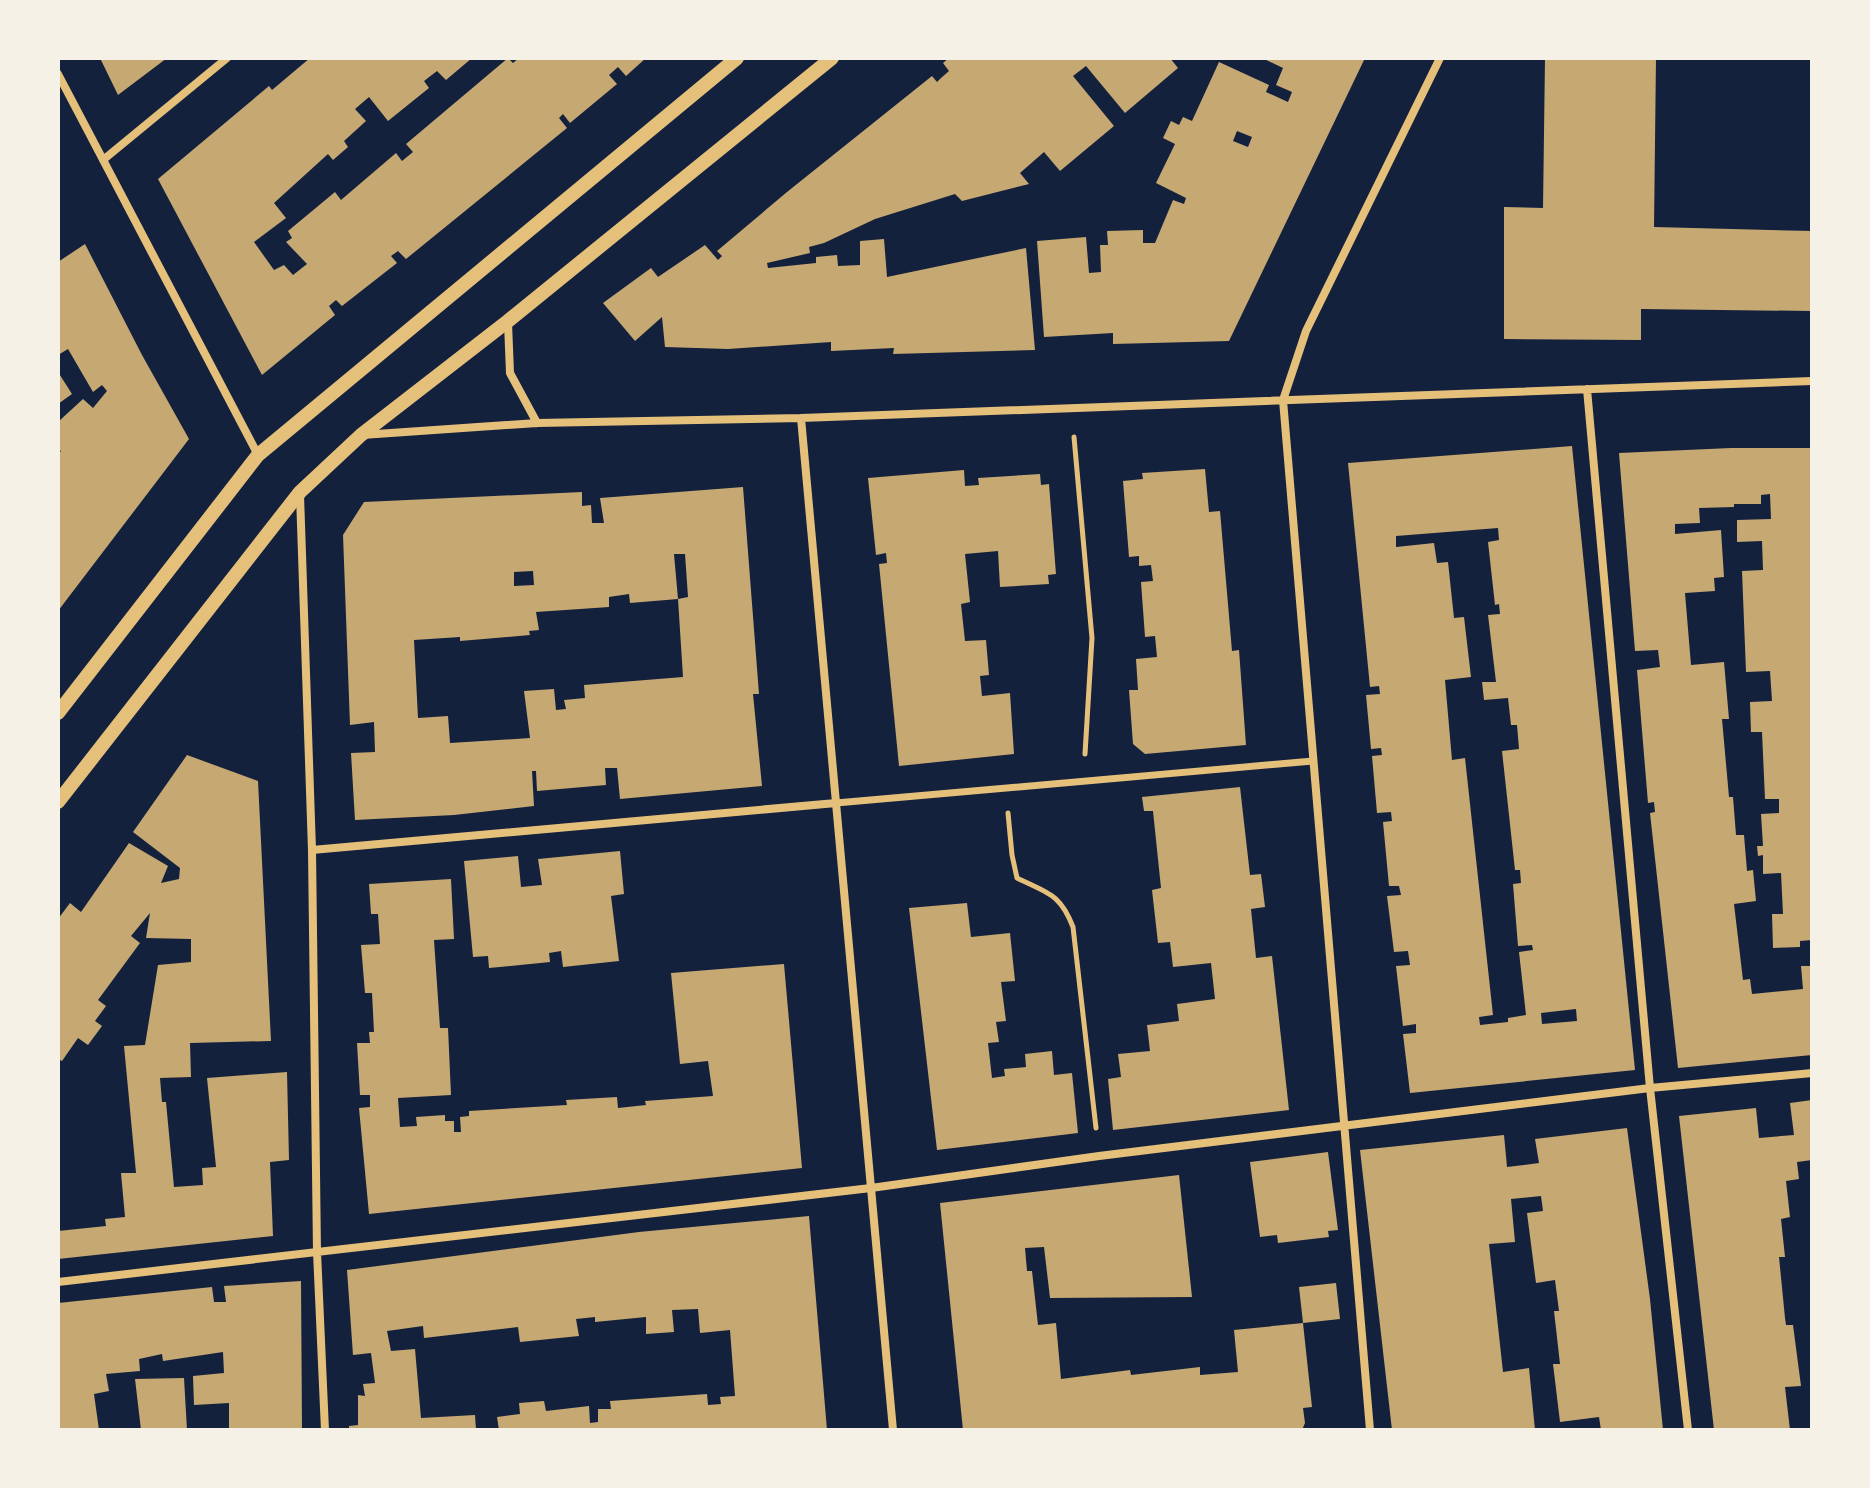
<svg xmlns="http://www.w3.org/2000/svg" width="1870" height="1488" font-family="'Work Sans',sans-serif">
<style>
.building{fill:#c6a872;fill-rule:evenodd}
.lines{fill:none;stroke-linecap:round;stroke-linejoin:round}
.path{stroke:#e5c07b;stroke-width:5}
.pedestrian{stroke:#e5c07b;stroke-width:7}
.minor{stroke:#e5c07b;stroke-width:8}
.tertiary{stroke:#e5c07b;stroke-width:14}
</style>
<rect width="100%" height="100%" fill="#14213d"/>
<path class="building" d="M100,58h67l-49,37z
M310,58l12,2 3,-2h147l-26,22 -9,-9 -13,10 5,7 -41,33 -19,-24 -14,12 11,12 -22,20 4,6 -15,13 -5,-6 -54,49 12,15 -32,24 20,28 10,-5 9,10 14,-11 -21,-22 6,-4 -4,-7 47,-39 6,8 55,-47 6,8 11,-9 -7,-8 102,-86 5,5 6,-5h127l-20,18 -8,-9 -9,8 8,9 -47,39 -7,-9 -4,4 8,10 -161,131 -8,-8 -7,5 6,7 -55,43 -6,-6 -7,6 6,9 -73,60 -104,-196 111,-93 3,4z
M949,58h221l8,10 -53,45 -39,-47 -13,10 41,50 -54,45 -16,-19 -24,21 9,11 -67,17 -7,-7 -80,25 -51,24 -15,4 1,6 -43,10 1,5 48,-5v-6l21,-2 1,11 22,-1v-24l24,-2 3,38 139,-29 9,102 -142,4 1,-6 -63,3v-9l-103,7 -63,-2 -3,-30 -27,24 -32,-38 48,-35 7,9 47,-32 13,15 4,-4 -5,-5 70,-59 145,-116 5,6 4,-4 8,-7 -6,-8z
M1262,58h103l-136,283 -116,3v-11l-69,4 -7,-96 49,-4 3,36 12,-1 -1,-27h8l-1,-14 36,-1v13h12l18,-43 11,4 2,-6 -30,-15 19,-39 -12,-6 8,-17 8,4 4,-8 9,4 27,-59 50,23 -3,7 22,10 4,-10 -16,-7 7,-17zM1237,131l15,6 -4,10 -15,-6z
M1545,58h111l-2,169 158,4v80l-171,-2v31l-137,-1v-132l39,1z
M85,244l57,111 47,84 -131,172v-156l3,-4 -3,-2v-27l25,-23 10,9 14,-17 -5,-6 -9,7 -25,-43 -10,6v-93z
M58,372l14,22 -14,10z
M1572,446l63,624 -225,23 -7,-59 13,-1v-9l-13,2 -7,-60 14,-1 -2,-14 -14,1 -7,-56 14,-1 -2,-9h-10l-6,-64 9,-1 -1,-9 -14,1 -5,-57 10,-1 -1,-7 -10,1 -5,-54 14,-1 -1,-8 -9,1 -22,-224zM1498,528l1,12 -11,2 7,63 4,-1 1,10 -12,1 8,67h-14l2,18 24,-2 3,27h6l2,24 -17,2 13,119h5l1,13 -8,1 5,62 14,-1 1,5 -14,2 7,63 -18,3v4l-28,3 -1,-8 14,-2 -28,-257 -13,2 -7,-80 26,-3 -7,-60 -10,1 -6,-56 -11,1 -3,-20 -38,4v-11zM1576,1009l1,12 -35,3 -1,-11z
M1731,448h81v492l-12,1v6l-27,1 -1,-34h11l-2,-41 -18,1v-19l-5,1 -1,-10h6l-2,-32 18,-1v-14h-14l-3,-67h-11l-1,-30 22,-1 -2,-30 -24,1 -4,-101 21,-1 -1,-29 -25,1v-22l34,-1 -1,-25 -9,1v9h-27v3l-35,1 1,15 -25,1v10l46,-4 3,47 -10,1 1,13 -30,2 6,72 33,-3 5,57h-7l7,78h4l3,38h8l3,36 6,-1 3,31 -22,3 9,76 7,-1 2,15 51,-5 -2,-23h11v89l-134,13 -28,-255 5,-1 -1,-10 -6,1 -11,-133 23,-3 -2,-17 -23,1 -16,-198z
M1205,469l4,43 11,-1 12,140 7,-1 7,95 -101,9 -12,-10 -4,-54h9l-2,-31 21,-2 -2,-21 -10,1 -4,-55 12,-1 -2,-16 -12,1v-10l-10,1 -6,-76 20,-2 -1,-6z
M964,470l1,16 14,-1 -1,-7 62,-4 1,11 8,-1 7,90 -8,1 1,9 -49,3 -2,-36 -33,3 5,48 -9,2 4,37 21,-1 3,35 -9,1 2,20 28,-3 4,61 -115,12 -20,-202 8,-1 -1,-10 -10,2 -8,-77z
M743,487l16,207h-6l9,92 -142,13 -3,-31h-12l1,17 -69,6 -1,-20h-4l2,35 -80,9 -99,5 -4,-67 24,-1 -1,-30 -24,3 -7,-190 21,-33 218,-10v14l9,-1 1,18h12l-4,-25zM674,554h11l3,43 -10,2 5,78 -99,8 1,13 -21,2 2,9 -10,1 -2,-21 -30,2 6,47 -80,5 -2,-27 -30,2 -4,-78 46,-3v4l70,-6 -1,-4 10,-1 -3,-18 73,-5v-10l20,-3 1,9 48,-4zM533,571l1,14 -20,1v-14z
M187,755l71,26 13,260 -81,2 1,34 -31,1 2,24h4l8,85 29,-2 -1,-17 14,-1 -9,-89 80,-6 2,88 -19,2 3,74 -215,23v-28l48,-5 -1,-7 20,-2 -4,-44h15l-12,-127 21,-1 13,-80 33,-3v-23l-45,-1 4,-25 -19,23 9,7 -42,57 8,6 -11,15 7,5 -14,19 -10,-7 -16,23 -4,-2v-140l12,-16 11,9 48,-69 39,23 -7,17 18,-4 1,-11 -47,-36z
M1240,787l10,88 11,-1 4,33 -14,2 5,49 16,-2 17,154 -176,20 -5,-51 13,-2 -3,-23 32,-3 -3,-26 32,-4 -2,-17 38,-5 -4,-36 -38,4 -3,-25 -12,1 -6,-53 9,-2 -8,-77h-9l-2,-14z
M620,851l4,43 -13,2 8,65 -56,6 -2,-16 -12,2 1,9 -61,6 -1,-12 -15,1 -9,-96 54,-5 3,31 21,-2 -4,-26z
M451,879l3,60 -20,1 6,88h8l3,67 -53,3 2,29 17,-1 -1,-9 29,-2v6h9v11h7l-1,-15 9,-1v-5l98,-6 -1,-5 51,-3 1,11 28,-3 -1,-4 68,-5 -5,-35 -28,3 -9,-91 113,-9 18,204 -433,46 -10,-106 11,-1v-12h-10l-3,-52h13l-1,-11h5l-2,-39h-7l-4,-48 19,-1 -2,-30h-7l-2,-30z
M967,903l4,34 39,-4 5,48 -14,1 5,39 -10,1 3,20 -11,1 4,35 13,-2 -1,-7 22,-2 -1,-13 27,-3 2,24 18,-2 6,60 -141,17 -28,-242z
M1812,1100v60l-15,2 2,17 -13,2 4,36 -9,2 4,38h-6l6,61 1,7h7l8,61 -16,1 5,43h-76l-35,-314 77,-8 3,30 35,-3 -4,-32z
M1627,1128l23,171 13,131h-62l-2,-13 -39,5 -7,-58h7l-6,-53h5l-4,-31 -19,3 -9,-70 16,-2 -2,-15 -30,3 4,43 -26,2 14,128 26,-4 6,62h-143l-32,-280 144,-15 3,32 32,-4 -4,-24z
M1328,1152l10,78 -10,1 1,6 -51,6 -1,-8 -17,2 -10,-75z
M1179,1175l13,122 -142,1 -6,-51 -19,1 2,23h5l6,54 18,-2 5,56 69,-9 1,5 69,-8v8l38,-3 -4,-42 69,-7 -4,-36 37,-4 4,36 -37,4 9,84 -9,1 2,15 -3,7h-339l-23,-227z
M809,1216l18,214h-328l-2,-13 23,-3 -1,-11 25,-2 2,10 43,-5 1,17 8,-1v-13h13l-1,-8 97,-7 1,11 13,-1 -1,-7 15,-1 -5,-66 -30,3 -2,-24 -26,1 2,22 -28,2v-17l-51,5v-5l-19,2 3,17 -59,6 -2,-15 -94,11 -1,-12 -36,5 4,20 24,-2 6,69 54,-3 1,15h-127v-4l9,-1v-30l7,1 -2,-12 12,-1 -4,-30 -18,2 -6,-85 292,-38z
M301,1281l1,149h-73v-27l-35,2 -1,-29 31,-3 -1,-21 -60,9 -1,-7 -23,5 1,12 -34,3 3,17 -15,3 5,36h-41v-127l154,-16 2,15h12l-2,-16z
M184,1378l3,52h-46l-6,-51z"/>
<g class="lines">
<path class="path" d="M1074,437l18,201 -7,116
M1008,813l4,42 5,23c30,15 43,15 56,49l23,201"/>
<path class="pedestrian" d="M836,803l477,-42"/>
<path class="minor" d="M58,74l200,381
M103,160l124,-102
M508,323l2,50 27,50
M1587,389l63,699 38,342
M801,418l92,1012
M362,435l175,-12 264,-5 1011,-37
M300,495l12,355 5,402 8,178
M312,850l524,-47
M58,1282l813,-94 228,-32 551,-68 162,-15
M1370,1430l-87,-1030 23,-69 134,-273"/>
<path class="tertiary" d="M58,713l200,-258 479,-397
M58,802l242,-310 61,-57 147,-114 324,-263"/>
</g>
<rect width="1870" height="1488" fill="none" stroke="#f6f1e7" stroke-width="120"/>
</svg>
